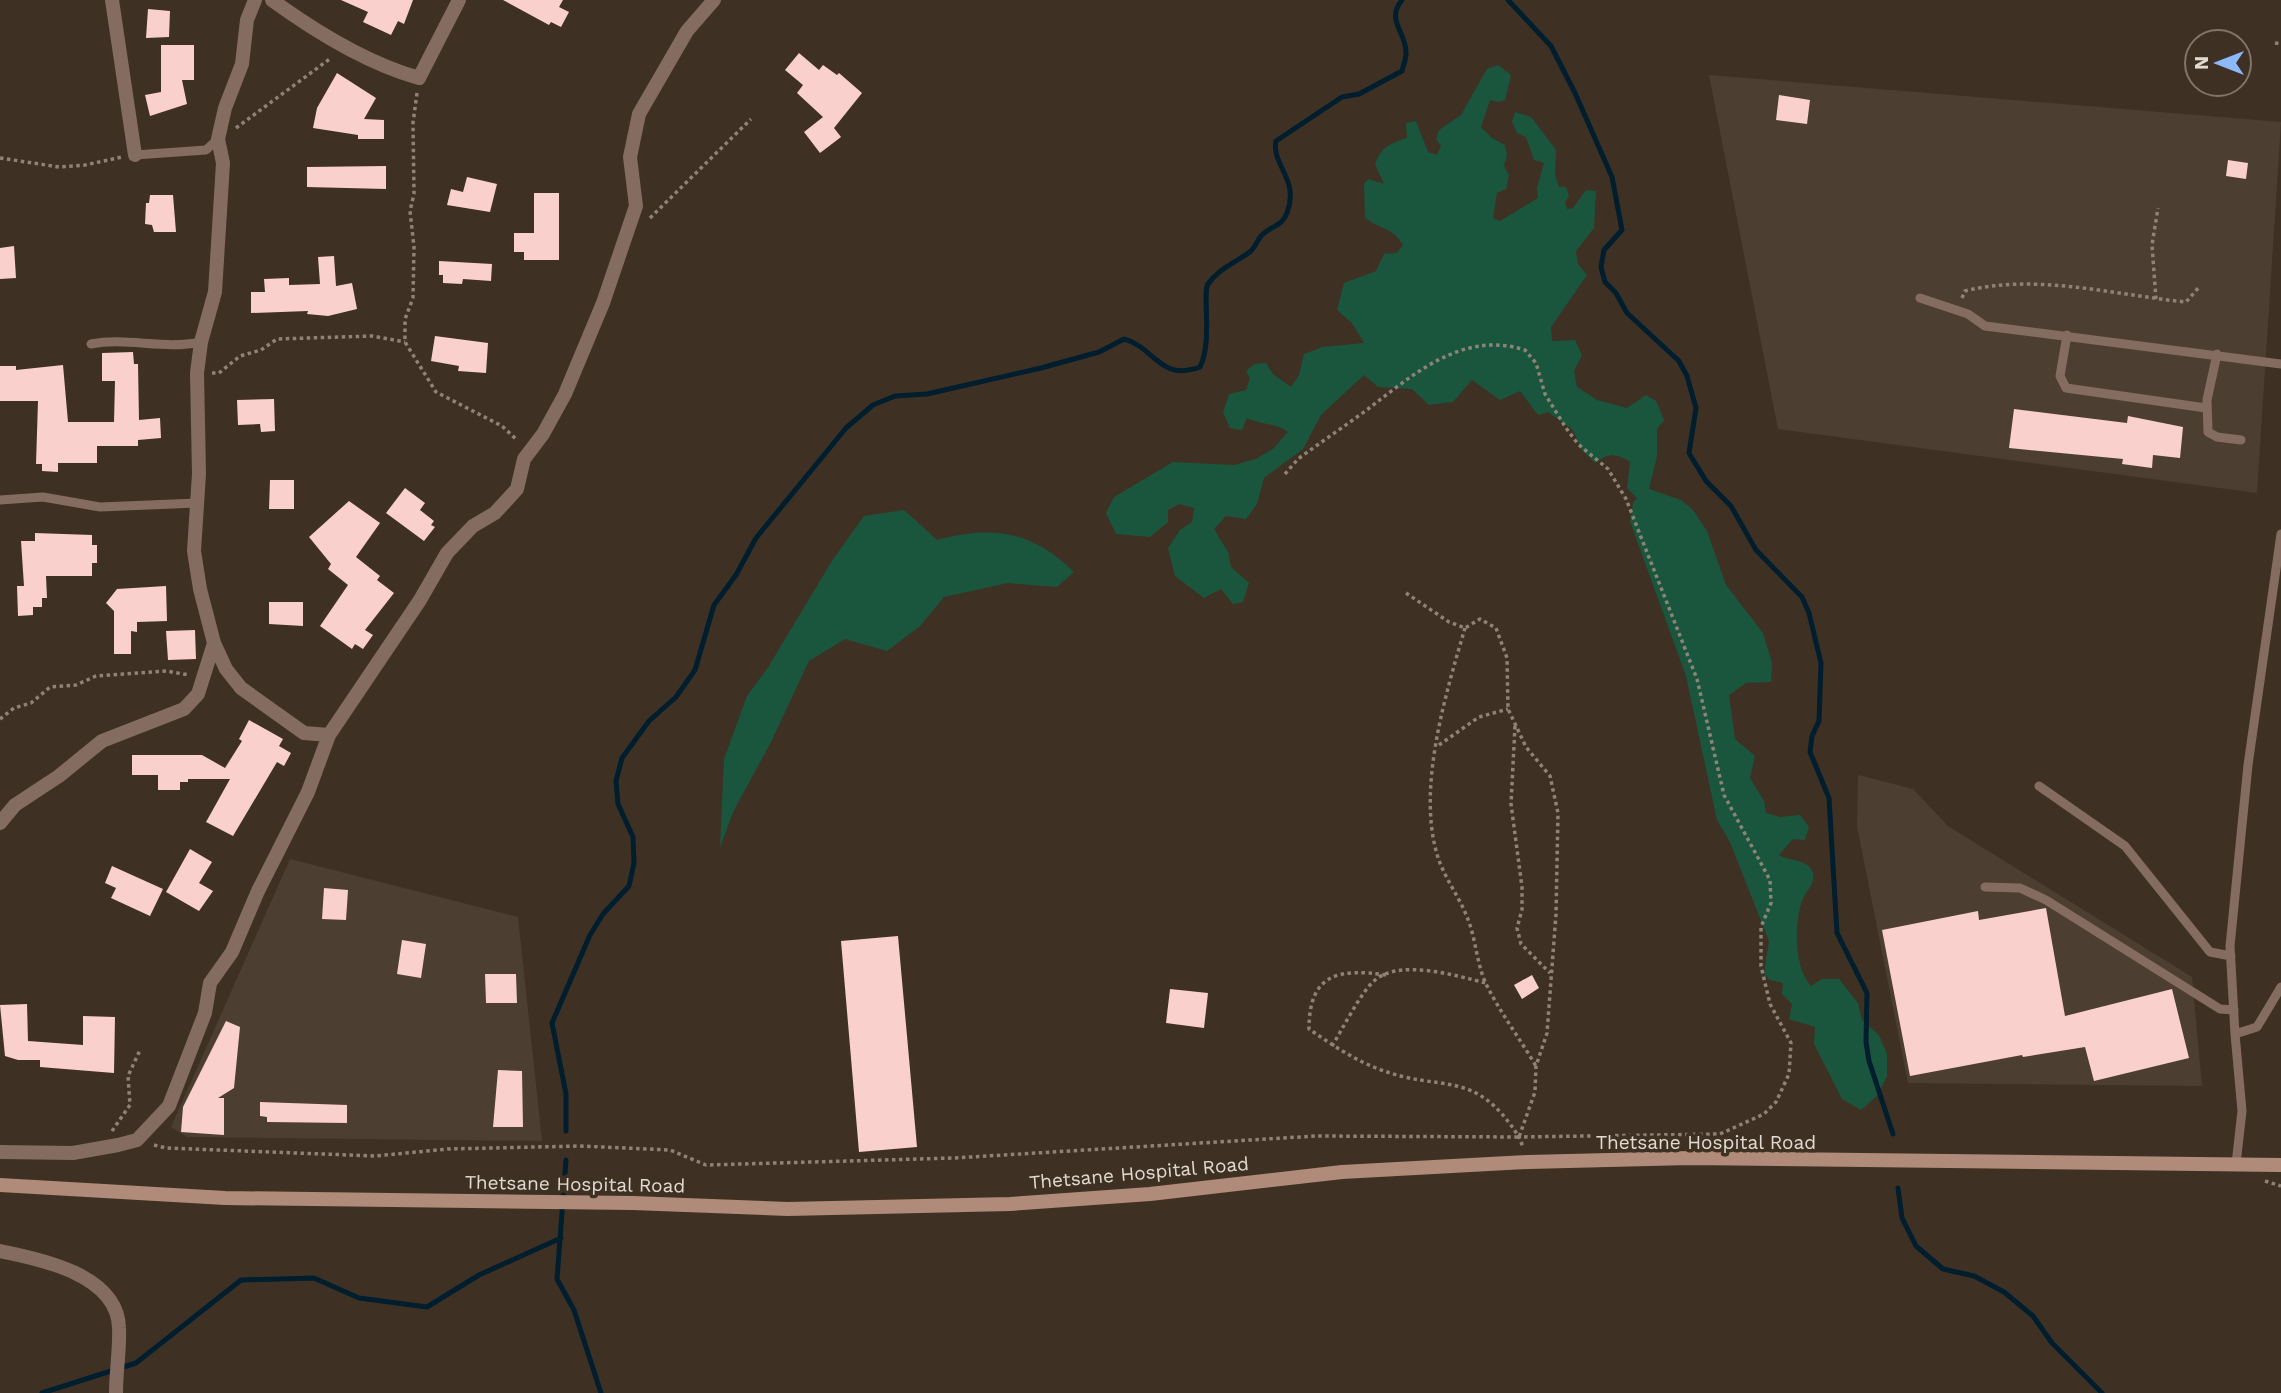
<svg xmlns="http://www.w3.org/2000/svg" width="2281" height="1393" font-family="'Work Sans',sans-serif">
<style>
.industrial{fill:#4d3e32}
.green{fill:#1a563d}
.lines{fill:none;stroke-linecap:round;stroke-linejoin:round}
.stream{stroke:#011e2e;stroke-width:5}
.building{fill:#fad0cd}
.path{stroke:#8e8378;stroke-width:3.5;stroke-dasharray:3.5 3.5;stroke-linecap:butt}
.lane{stroke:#846c61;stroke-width:9}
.street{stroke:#846c61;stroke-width:14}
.secondary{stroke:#b18b79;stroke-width:14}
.labels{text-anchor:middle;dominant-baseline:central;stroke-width:7;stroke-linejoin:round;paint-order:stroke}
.street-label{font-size:19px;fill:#e2dad1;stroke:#3e3123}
</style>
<rect width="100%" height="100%" fill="#3e3123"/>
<path class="industrial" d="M1709,75l572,47 -24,371 -479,-64z
M1858,775l55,14 35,37 244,151 10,109 -294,-3 -51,-257z
M290,859l228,58 24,224 -355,-4 -16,-10z"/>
<path class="green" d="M1498,65l13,10 -6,25 -7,2 -8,-2 -9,27 11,11 13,7 2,10 -3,11 5,9 -3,14 -9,4 -4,25 7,3 38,-23 -1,-10 7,-25 -10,-3 -8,-23 -9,-4 -5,-11 3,-10 16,5 25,33 -1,25 4,12h7l3,9 -4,6 2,7 6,-1 13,-18 10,1 -2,37 -18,23 2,13 9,11 -36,52 1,14 23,-1 7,15 -8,16 3,16 20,13 30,8 19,-13 10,6 8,19 -7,9v27l-8,33 32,11 12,10 14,21 19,54 37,48 9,30 -1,19 -25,1 -17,12 6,44 20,17 -5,22 14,23 2,12 14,4 20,-2 9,12 -4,13 -12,-1 -14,16c9,6 28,4 33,16 5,12 -6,19 -10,30 -8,24 -8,66 9,85l11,-7h17l19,24 4,17 17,15 8,19v22l-9,19 -17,15 -19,-11 -28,-55 1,-17 -26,-8 3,-15 -10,-10 1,-11 -13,-3 -6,-6 5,-33 -39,-99 -13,-22 -31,-144 -56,-155 3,-18 4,-5 -10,-10 3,-26c-13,-9 -22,-9 -35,1l-13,-13 -9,-20 -25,-18 -10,3 -18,-24 -20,9 -28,-20 -19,22 -24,3 -17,-16 -34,-2 -14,-12 -43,40 -18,34 -39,29 -7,26 -11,15 -20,-3 -12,13 14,23 3,15 18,16 -6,19 -10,2 -12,-15 -17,9 -29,-22 -7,-28 12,-18 12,-8 2,-14 -15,-4 -11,6v12l-18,15 -34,-3 -10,-21 8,-16 59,-35 61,3 22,-6 18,-11 14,-16c-11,-9 -27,-7 -41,-14l-5,12 -12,-2 -7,-16 6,-18 17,-4 4,-12 -4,-7 8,-7 12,-1 7,11 18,13 8,-12 5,-21 19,-7 41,-4 -12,-20 -15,-13 7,-27 32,-12 8,-17 13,-1 6,-8c-12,-20 -25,-15 -38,-28l-1,-33 4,-5 16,5 -9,-20c6,-17 16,-21 32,-26l-1,-15 10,-2 12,31 9,3 4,-9 -5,-7 3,-9 22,-15 26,-46z
M904,510l33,30c56,-15 95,-9 137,32l-17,15 -49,-4 -64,14 -24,29 -33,25 -42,-12 -36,22 -38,81 -37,68 -14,37 4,-88 23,-63 20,-27 65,-108 32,-45z"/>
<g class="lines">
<path class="stream" d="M1508,0l43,46 24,47 37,84 10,53 -18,20 -3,17 4,15 11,11 11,20 52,48 8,15 9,32 -7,45 17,28 25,25 25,44 46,47 7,16 12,50 -2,58 -7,15 -2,16 19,46 8,135 30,60 -1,49 3,19 24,73
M566,1131v-37l-14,-71 38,-88 13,-21 26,-28 5,-23 -1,-26 -15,-33 -2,-23 6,-23 27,-37 27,-24 19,-27 19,-65 22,-30 20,-37 90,-110 27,-23 22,-9 32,-2 114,-26 58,-16 25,-13c31,8 35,43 76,28 13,-26 2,-76 8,-83 11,-16 29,-22 43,-33 5,-5 7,-13 12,-17 9,-8 20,-9 24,-21 13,-34 -16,-48 -11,-72l66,-44 17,-3 43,-23c1,-5 4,-12 4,-17 1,-22 -21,-33 -4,-54
M566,1160l-9,119 17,31 27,83
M1898,1188l4,30 14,28 27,23 31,7 30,16 29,24 19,27 50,50
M42,1393l94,-30 105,-83 73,-2 45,20 68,9 52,-32 82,-37"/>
</g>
<path class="building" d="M341,0h72l-9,24 -6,-3 -7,14 -28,-13 5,-10z
M503,0h60l-4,7 10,5 -8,15 -10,-5 -2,3z
M148,9l22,2 -1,26 -23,1z
M161,45h33v35h-12l5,24 -37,12 -5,-21 16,-3z
M799,53l20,17 4,-5 14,10 2,-2 23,20 -28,35 7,9 -21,16 -16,-21 19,-15 -26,-24 6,-8 -18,-15z
M337,73l39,25 -12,21 20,1v19h-26v-4l-45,-7 4,-20z
M1779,95l31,5 -3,24 -31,-4z
M2228,160l20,3 -2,16 -20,-3z
M386,166v23l-79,-2v-20z
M467,177l30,7 -7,28 -43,-7 4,-16 12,3z
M534,193h25v67h-35v-8h-10v-19h20z
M150,195h23l3,37h-22l-2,-7 -7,-1 1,-21h3z
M14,246l2,32 -16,1v-31z
M334,256l2,30 16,-3 5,26 -29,7 -21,-2 1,-3 -57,2v-21h14l-1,-13 25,-1v7l31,-1 -2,-27z
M439,261l53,3 -1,17 -28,-2 -1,5 -19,-1v-8h-4z
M435,336l53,7 -2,30 -28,-2 1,-5 -28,-5z
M133,352l1,12h4l1,56 21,-2 1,20 -23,2v6h-41v17h-39v9l-16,-1v-7h-6l2,-63h-38v-35h16v4l47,-5 5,57h46l1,-41h-13v-28z
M274,399l1,32 -14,1 -1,-8 -22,1 -1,-25z
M2014,409l113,14 1,-7 55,11 -3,31 -27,-3 -1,13 -30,-4 1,-5 -114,-11z
M270,480h24v29h-25z
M405,488l20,15 -5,7 14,11 -3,4 4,2 -11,14 -38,-28z
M349,501l31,22 -24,34 24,19 -3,4 17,13 -29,37 8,5 -10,14 -8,-5 -3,5 -32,-23 28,-41 -20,-16 3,-5 -22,-27z
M35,533l57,2v10h5v18h-5v13h-46l1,22h-5v9h-9v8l-15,1 -1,-30h7l-3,-45h14z
M166,586l1,35 -30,1v10l-6,-1v23h-17v-43l-8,-8 11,-14z
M269,602h34v24l-34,-2z
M195,630l1,29 -28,1 -2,-29z
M249,720l34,19 -4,7 12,7 -7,13 -7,-4 -44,74 -27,-14 24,-43h-42v3h-8v8h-22v-15h-26v-20h70l23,13 17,-27 -3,-2z
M190,849l22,13 -13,21 14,8 -14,20 -33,-19z
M112,866l51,23 -13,27 -39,-18 5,-10 -11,-5z
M324,888l24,2 -2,30 -24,-1z
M2046,908l19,108 107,-27 17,69 -95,23 -9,-34 -62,10 -1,-2 -112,21 -28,-146 96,-19 1,9z
M898,936l19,211 -58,5 -18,-211z
M402,940l24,4 -5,34 -24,-4z
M485,974h31l1,29h-31z
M1532,975l7,13 -17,11 -8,-14z
M1170,989l38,4 -4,35 -38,-5z
M27,1004l1,37 55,4v-29l32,1 -1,56 -74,-6v-7h-22l-13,-4 -5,-51z
M226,1021l14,6 -6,61 -16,10h6v37l-43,-3 2,-25z
M498,1070l24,1 1,56h-30z
M260,1102l87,3v18l-80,-1v-5l-7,-1z"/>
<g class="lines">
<path class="path" d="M2275,43l6,1
M417,93l-4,30 1,71 -4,17 4,36 -1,51 -8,21v23l31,50 66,34 15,14
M236,128l95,-70
M0,158l59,9 26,-2 37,-8
M650,218l101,-99
M1962,298l3,-7c72,-18 149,4 221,11l14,-16
M2156,299l-4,-54 6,-37
M212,373h7l21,-17 21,-6 16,-11 95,-3 33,6
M1285,474l13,-15c23,-17 47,-33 70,-50 46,-35 95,-79 157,-59l11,13 9,31 21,34 12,16 30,25 18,30 71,180 27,116 46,85 1,23 -10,24v39l9,38 21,39 -2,31 -13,28 -12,12 -44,20 -201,3 4,10
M1406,593l43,29 16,6 15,-9 16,9 11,30 1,51 18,38 24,29 8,37 -2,101 -9,119 -11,33 -1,26 -16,45
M1465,628c-19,65 -48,159 -28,226 6,22 22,42 30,63 9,21 9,45 19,67 14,28 34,55 50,82
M0,719l14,-11 17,-5 19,-16 26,-2 20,-9 70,-5 23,4
M1515,726l-4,78 11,83v23l-5,18 4,16 29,29
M1439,745l40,-28 29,-8
M1386,975c-48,-7 -77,-1 -77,54 22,15 45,31 70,40 63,25 95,-3 140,68
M1332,1046c10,-16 29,-54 42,-65 25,-23 83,-5 112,2
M112,1131l18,-26 -2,-29 12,-26
M154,1145l12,3 209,8 73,-7 132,-3 90,4 36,15 248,-7 362,-22 203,1
M2265,1181l16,5"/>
<path class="lane" d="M135,155l71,-5 12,-11
M1920,298l48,16 17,12 296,38
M2067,335l-7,41 6,12 140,20
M91,344c37,-7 72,6 110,-2
M2217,354l-10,46 1,32 9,5 24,3
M0,500l43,-3 57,10 97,-4
M2039,786l86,60 85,106 21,4
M1985,887l35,1 26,12 174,109 14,1
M2235,1034l-5,-88 18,-181 33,-231
M2236,1164l6,-53 -7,-77 22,-7 24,-40"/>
<path class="street" d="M112,0l23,155
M255,0l-8,20 -5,44 -17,44 -7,31 5,24 -8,129 -14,50 -4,31 2,101 -5,77 6,38 14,54 12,26 15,19 63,45 25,2
M272,0c44,32 94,63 147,78l40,-78
M0,823l15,-18 44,-29 43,-35 82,-32 14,-15 16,-51
M0,1152l73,1 45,-8 19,-5 32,-34 36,-93 5,-30 22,-31 26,-61 50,-99 21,-57 91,-135 27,-47 26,-27 22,-13 22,-24 7,-30 19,-25 22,-40 38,-91 33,-97 -6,-49 9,-43 48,-83 27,-31
M0,1251c41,8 118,24 119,77 1,21 -3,43 -3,65"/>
<path class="secondary" d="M0,1185l225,13 408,5 155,6 222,-5 140,-10 192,-22 186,-10 162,-4 591,7"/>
</g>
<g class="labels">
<g class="street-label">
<text x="1706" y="1142">Thetsane Hospital Road</text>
<text transform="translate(1139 1173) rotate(-5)">Thetsane Hospital Road</text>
<text transform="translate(575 1184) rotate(1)">Thetsane Hospital Road</text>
</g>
</g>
<g transform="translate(2218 63) rotate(270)"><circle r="33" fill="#3e3123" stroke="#807569" stroke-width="2"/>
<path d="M0-5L12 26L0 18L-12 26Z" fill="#8db9fc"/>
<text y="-10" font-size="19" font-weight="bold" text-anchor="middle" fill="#e2dad1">N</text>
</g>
</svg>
